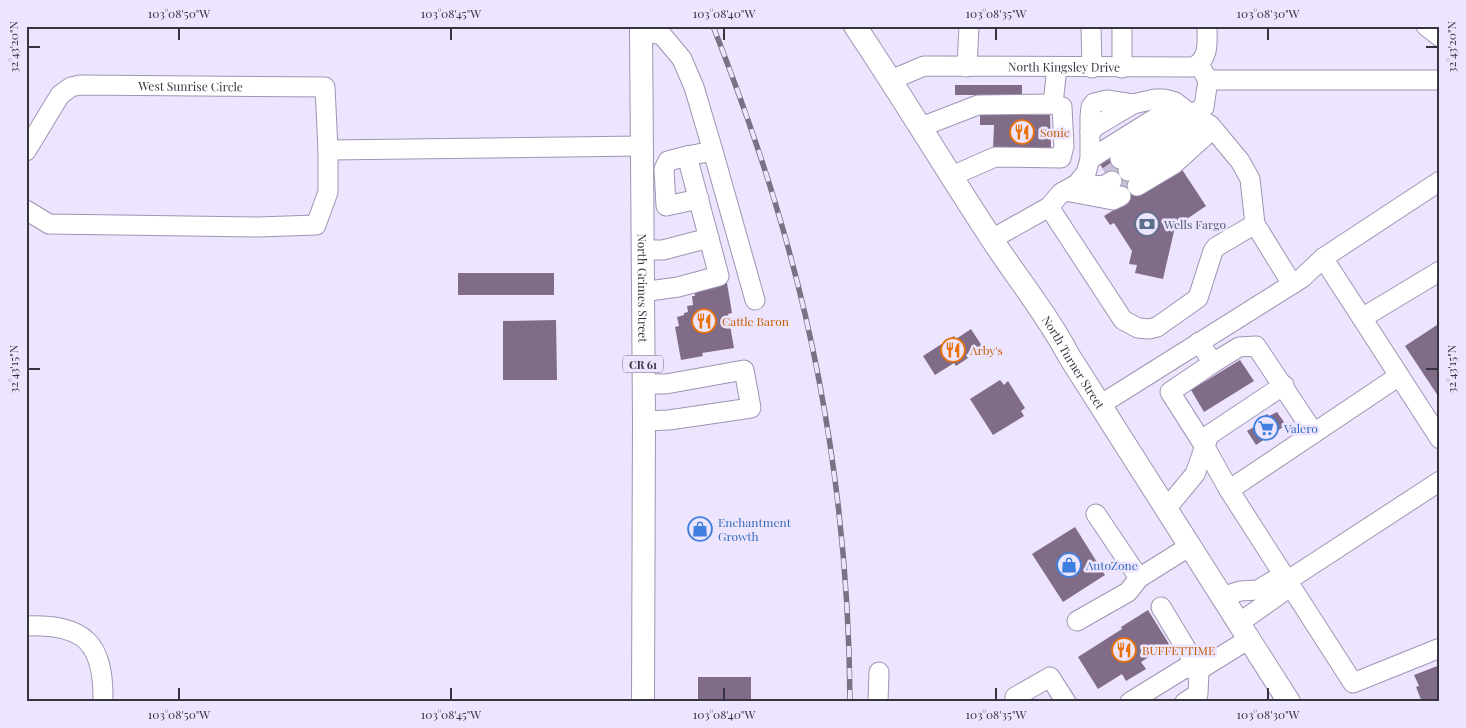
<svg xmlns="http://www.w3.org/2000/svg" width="1466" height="728" font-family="'Playfair Display',serif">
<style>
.building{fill:#806c86}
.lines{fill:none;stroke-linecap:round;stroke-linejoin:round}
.minor-tunnel{stroke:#c9c1d8;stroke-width:19;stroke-dasharray:19 9;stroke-linecap:butt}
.minor-casing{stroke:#9f94b3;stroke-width:21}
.major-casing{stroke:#9f94b3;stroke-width:24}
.minor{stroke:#fff;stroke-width:19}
.major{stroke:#fff;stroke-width:22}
.rail-casing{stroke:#787283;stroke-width:5.5}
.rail{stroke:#ede4fe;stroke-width:4;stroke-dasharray:11;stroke-linecap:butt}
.ticks{fill:none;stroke:#37333f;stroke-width:2}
.labels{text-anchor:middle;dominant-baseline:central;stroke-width:5;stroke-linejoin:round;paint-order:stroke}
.shield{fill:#ede4fe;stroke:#6e6878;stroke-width:1}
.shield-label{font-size:11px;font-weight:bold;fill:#37333f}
.street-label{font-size:12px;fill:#37333f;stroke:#ede4fe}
.food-label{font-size:12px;fill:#c56008;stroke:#ede4fe;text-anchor:start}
.service-label{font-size:12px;fill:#4e5e75;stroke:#ede4fe;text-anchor:start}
.shop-label{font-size:12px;fill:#366cbe;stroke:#ede4fe;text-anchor:start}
.neatline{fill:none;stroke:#37333f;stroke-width:2}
.ticks-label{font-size:12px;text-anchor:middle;fill:#37333f}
</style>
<rect width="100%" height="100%" fill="#ede4fe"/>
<path class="building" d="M955,85h67v10h-67z
M980,115h70l1,34h-58l1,-24h-14z
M1113,148l68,20 25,38 -31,21 -12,52 -28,-6 2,-8 -8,-1 3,-13 -18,-28 -4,2 -6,-9 21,-13 -29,-45z
M458,273h96v22h-96z
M727,283l5,30 -4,1 6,34 -32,5 1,3 -22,4 -6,-33 4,-1 -2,-9 7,-2v-2l4,-1 -1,-6 6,-1 -1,-9h3l-1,-7z
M556,320l1,60h-54v-59z
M1440,323v76l-35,-53z
M971,329l11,17 -16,9 2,3 -12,8 -2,-3 -19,12 -12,-19 31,-20 2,3z
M1240,360l14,21 -50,31 -13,-22z
M1000,380l4,5 4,-4 17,27 -4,3 3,5 -31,19 -23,-36z
M1277,412l9,13 -30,20 -9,-14 12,-7 -2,-3 10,-7 2,2z
M1075,527l30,48 -42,27 -31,-48z
M1148,610l21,34 -28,18 5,7 -20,12 -4,-7 -24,15 -20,-32 44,-28 -1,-2z
M1440,665v37h-18l-6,-15 3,-1 -5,-11z
M698,677h53v25h-53z"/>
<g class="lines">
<path class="minor-tunnel" d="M1108,176l16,-11
M1116,189l16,-11"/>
<g class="minor-casing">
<g id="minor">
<path d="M1091,26l1,42"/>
<path d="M1122,26v42"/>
<path d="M1426,26l14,11"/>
<path d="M641,31l21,4 20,24 12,28 19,64"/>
<path d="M967,67l2,-41"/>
<path id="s1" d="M891,80l33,-14 269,1c17,-8 14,-25 14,-41"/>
<path d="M1208,80h232"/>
<path d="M1053,104l4,-37"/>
<path d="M921,127l57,-22 75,-1 9,3 2,39 -3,12 -66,-1 -43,19"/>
<path d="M1090,132l6,-6 37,-22"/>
<path d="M328,150l313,-4"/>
<path id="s2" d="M26,151l34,-56 11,-8 9,-2 245,2 3,63v42l-12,33 -58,2 -209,-3 -23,-14"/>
<path d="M687,156l26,-5 42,149"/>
<path d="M1090,159l77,-48 21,3"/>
<path d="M1120,159l84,-52 4,-27 -6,-10"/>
<path d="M1128,171l68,-41 -4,-14"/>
<path d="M1080,184l23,2 9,-5"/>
<path d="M1137,186l37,-22 31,-28 -11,-18"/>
<path d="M1065,191l48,9 8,-4"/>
<path d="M1049,207l74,113 15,8 11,1 8,-2 41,-29 15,-47 3,-4 39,-23"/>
<path d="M992,239l57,-32 12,-14 16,-9 9,-11 4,-14v-42l1,-10 3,-4 13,-3 26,4 22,-5h9l11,3 17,13 18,10 30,36 10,18 5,45 37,60"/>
<path d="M642,250h21l46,-12"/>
<path d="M1323,258l39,60 78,-47"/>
<path d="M642,292l36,-5 41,-11c-11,-40 -21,-80 -32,-120l-19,5 -4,8 2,37 33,-7"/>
<path d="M1362,318l78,121"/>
<path d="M1199,342l14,21 26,-16 17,-1 58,87"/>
<path d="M1213,363l-43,29 35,55 24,43"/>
<path d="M1399,376l-170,114 124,193 87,-35"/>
<path d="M643,384h23l78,-14 7,38 -82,12 -25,1"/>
<path d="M1100,405l202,-127 21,-20 117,-77"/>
<path d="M1166,509l29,-35 14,-39 75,-50"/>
<path d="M1096,514l43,64"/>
<path d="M1287,581l153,-100"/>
<path d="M1222,597l18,-6 18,-1 25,-15"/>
<path d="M1161,607l38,63 -1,24 -13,8"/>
<path d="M1077,621l51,-29 11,-14 51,-32"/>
<path d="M1239,623l51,-36"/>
<path d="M26,626c59,-2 78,17 77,76"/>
<path d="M878,702l1,-30"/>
<path d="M1017,702l-2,-5 35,-20 16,25"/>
<path d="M1130,702l55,-34 14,2 50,-31"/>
</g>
</g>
<g class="major-casing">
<g id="major">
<path id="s3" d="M641,26l3,395 -1,281"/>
<path id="s4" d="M855,26c47,70 90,142 136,212 26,40 56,76 78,118l220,346"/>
</g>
</g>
<use href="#minor" class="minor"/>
<use href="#major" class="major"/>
<g class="rail-casing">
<path id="rail" d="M713,26c25,64 48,128 67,193 46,156 69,321 70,483"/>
</g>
<use href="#rail" class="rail"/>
</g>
<path class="ticks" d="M179,28v12M451,28v12M724,28v12M996,28v12M1268,28v12M28,47h12M1426,47h12M28,369h12M1426,369h12M179,688v12M451,688v12M724,688v12M996,688v12M1268,688v12"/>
<defs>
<g id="restaurant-ring" transform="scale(1.25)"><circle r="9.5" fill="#ede4fe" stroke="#e8710a" stroke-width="1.5"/><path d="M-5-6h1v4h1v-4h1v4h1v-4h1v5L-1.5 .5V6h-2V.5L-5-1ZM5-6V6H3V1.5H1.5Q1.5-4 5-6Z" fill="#e8710a"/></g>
<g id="bank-ring" transform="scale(1.25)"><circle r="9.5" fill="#ede4fe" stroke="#5c6f8a" stroke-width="1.5"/><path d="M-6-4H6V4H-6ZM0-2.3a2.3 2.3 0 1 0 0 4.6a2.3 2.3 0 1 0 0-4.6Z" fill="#5c6f8a"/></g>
<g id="supermarket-ring" transform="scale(1.25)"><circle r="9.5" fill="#ede4fe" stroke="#3f7fe0" stroke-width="1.5"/><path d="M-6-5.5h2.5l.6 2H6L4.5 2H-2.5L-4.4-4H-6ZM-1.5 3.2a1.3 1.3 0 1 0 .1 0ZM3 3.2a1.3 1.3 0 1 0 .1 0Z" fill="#3f7fe0"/></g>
<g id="shop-ring" transform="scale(1.25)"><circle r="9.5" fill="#ede4fe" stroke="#3f7fe0" stroke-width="1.5"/><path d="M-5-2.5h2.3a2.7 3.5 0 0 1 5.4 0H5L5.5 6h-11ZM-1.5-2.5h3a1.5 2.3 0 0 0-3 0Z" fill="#3f7fe0"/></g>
</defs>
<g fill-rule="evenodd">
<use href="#restaurant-ring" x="1022" y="132"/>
<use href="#bank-ring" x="1147" y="224"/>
<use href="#restaurant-ring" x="704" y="321"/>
<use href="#restaurant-ring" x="953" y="350"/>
<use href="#supermarket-ring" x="1266" y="428"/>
<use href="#shop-ring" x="700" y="529"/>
<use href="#shop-ring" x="1069" y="565"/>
<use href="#restaurant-ring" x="1124" y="650"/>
</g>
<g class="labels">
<rect class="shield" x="623" y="355.5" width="40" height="17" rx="4"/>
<g class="shield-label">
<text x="643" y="364">CR 61</text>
</g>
<g class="street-label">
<text stroke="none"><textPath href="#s1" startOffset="176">North Kingsley Drive</textPath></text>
<text stroke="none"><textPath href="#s2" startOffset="199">West Sunrise Circle</textPath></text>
<text stroke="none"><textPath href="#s3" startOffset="262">North Grimes Street</textPath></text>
<text stroke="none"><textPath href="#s4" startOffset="401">North Turner Street</textPath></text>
</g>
<g class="food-label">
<text x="1040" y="132">Sonic</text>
<text x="722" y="321">Cattle Baron</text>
<text x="970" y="350">Arby's</text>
<text x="1142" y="650">BUFFETTIME</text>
</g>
<g class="service-label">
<text x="1164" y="224">Wells Fargo</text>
</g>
<g class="shop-label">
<text x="1284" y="428">Valero</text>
<text x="718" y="522">Enchantment<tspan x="718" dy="14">Growth</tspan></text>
<text x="1086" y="565">AutoZone</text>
</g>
</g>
<rect width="1466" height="728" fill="none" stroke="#ede4fe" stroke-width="55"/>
<rect x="28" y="28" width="1410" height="672" class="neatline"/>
<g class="ticks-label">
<text x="179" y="18">103°08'50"W</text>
<text x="451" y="18">103°08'45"W</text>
<text x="724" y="18">103°08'40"W</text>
<text x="996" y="18">103°08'35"W</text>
<text x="1268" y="18">103°08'30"W</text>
<text transform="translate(14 47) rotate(-90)" y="4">32°43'20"N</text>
<text transform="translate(1452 47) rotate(-90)" y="4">32°43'20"N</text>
<text transform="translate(14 369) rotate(-90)" y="4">32°43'15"N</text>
<text transform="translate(1452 369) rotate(-90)" y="4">32°43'15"N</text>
<text x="179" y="719">103°08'50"W</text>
<text x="451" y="719">103°08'45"W</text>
<text x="724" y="719">103°08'40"W</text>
<text x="996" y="719">103°08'35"W</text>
<text x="1268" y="719">103°08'30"W</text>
</g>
</svg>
